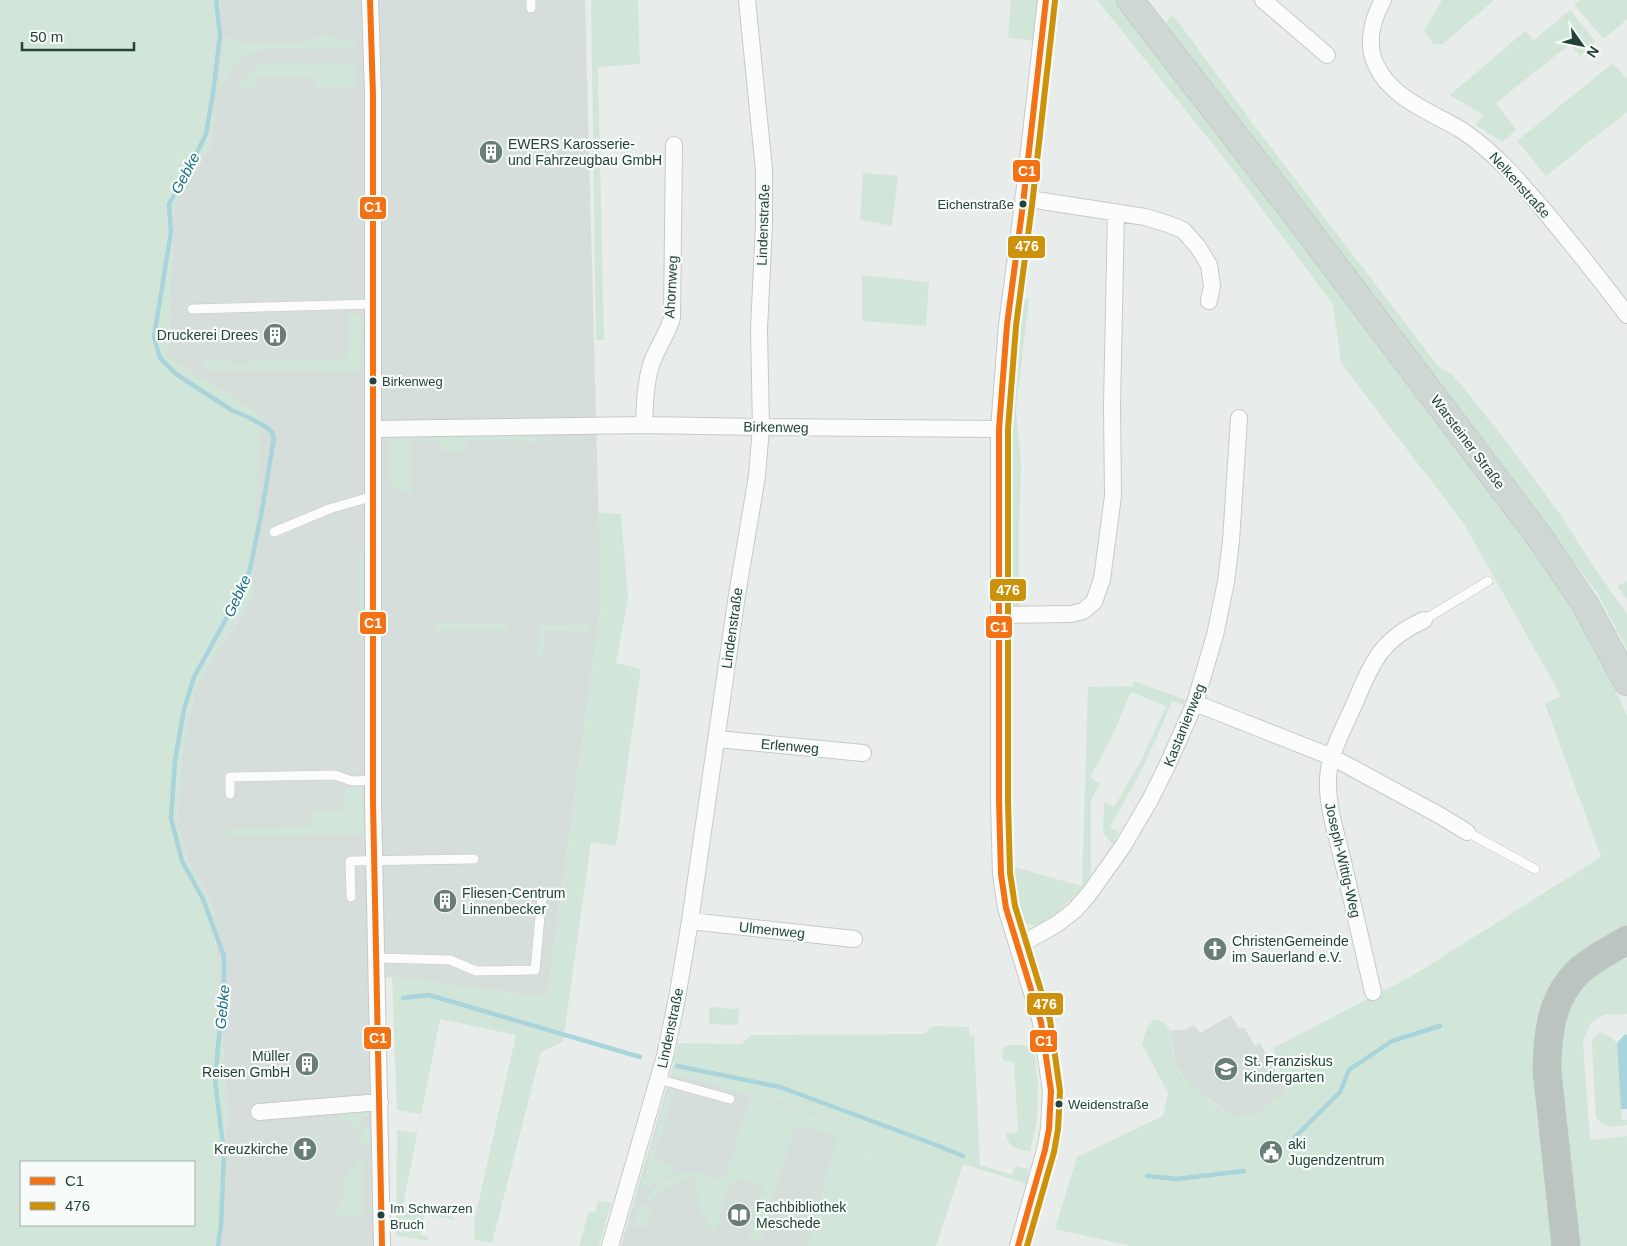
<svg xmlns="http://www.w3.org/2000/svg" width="1627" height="1246" font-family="Helvetica,sans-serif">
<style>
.built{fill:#d6dedb}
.green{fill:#d1e6d8;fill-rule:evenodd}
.water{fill:#a9d4db}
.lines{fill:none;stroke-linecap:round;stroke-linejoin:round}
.stream{stroke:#a9d4db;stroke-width:4.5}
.service-casing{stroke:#c5cac8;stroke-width:10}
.minor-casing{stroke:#c5cac8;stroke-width:18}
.primary-casing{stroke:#c3ccc9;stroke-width:28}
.motorway-casing{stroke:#c3ccc9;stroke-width:29}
.service{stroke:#fcfcfc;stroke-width:9}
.minor{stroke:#fcfcfc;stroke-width:16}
.primary{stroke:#cfd7d5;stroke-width:26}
.motorway{stroke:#bcc4c2;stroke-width:28}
.bus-1-casing{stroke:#f7fbf9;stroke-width:10}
.bus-2-casing{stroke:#f7fbf9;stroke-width:10}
.bus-1{stroke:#f47216;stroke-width:6}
.bus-2{stroke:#cd920c;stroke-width:6}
.bus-dot{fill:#24423a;stroke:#f7fbf9;stroke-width:2}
.labels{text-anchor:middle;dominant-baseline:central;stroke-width:4.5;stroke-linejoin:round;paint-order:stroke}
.bus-label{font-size:13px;fill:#24423a;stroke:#f7fbf9;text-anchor:start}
.poi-label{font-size:14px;fill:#24423a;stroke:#f7fbf9;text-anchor:start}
.street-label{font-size:14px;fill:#24423a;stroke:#f7fbf9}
.water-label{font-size:15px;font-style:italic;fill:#1c6f80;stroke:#f7fbf9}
.line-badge{stroke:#f7fbf9;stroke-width:2}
.badge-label{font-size:14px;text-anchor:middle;font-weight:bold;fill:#fff}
</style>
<rect width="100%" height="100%" fill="#e8edeb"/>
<path class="built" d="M220,0h365l16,605 -54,392 -155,-20 -22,2 4,267h-156l10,-130 -15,-212 -26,-43 -10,-41 6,-75 14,-63 55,-83 -85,-243 8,-151 36,-60z
M1231,1015l8,14 5,-2 11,19 5,-3 27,48 -25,20 -27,7 -46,-33 -14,-21 -4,-34h14l9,-5 6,8z
M671,1073l167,45 33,12 -33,116h-217z"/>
<path class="green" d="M0,0h220l-9,145 -36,60 -8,151 93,58 -8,185 -55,83 -14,63 -6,75 10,41 26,43 15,212 -10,130h-218zM194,1162v63h-173v-63z
M591,0h47l2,64 -42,3 6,273h-8z
M1011,0h26l-2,41 -27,-3z
M1097,0h19l51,64 266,351 115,157 49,77 30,67v216l-66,51 -2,263h-428l-76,-17 22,-72 86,-41 5,-23 -26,-49 5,-17 7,-8c25,6 15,25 21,44 6,21 42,42 60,55l27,-7 24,-20 -13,-43 139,-72 189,-119 -56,-153 16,-8 -97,-172 -123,-161 -8,-58 -99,-134z
M1442,0h52l-51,44 -9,1 -10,-14z
M1580,0h47v19l-23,20 -30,-34z
M1570,10l26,32 -16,14 -10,-12 -74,59 20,27 -14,12 -26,-17 7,-10 -33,-20 75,-64 9,9z
M1171,14l9,10 76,104 182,238 13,8 13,14 58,74 44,61 27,43 34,48v36l-29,-56 -307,-402 -125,-168z
M326,35l29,7v7l-83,-1c-34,5 -41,22 -55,50l6,-61 14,1v6l66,-2z
M269,62l87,2v24l-41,1v-11l-57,-1 -1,12h-17c3,-14 15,-22 29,-27z
M1613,63l14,16v33l-81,64 -29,-35z
M863,173l35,3 -6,50 -32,-6z
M862,275l67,7 -3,44 -64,-5z
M1016,297l13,2 -13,110 5,56 -2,60v85h-15v-185z
M349,314h9l3,3 -1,54 -157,-1v-11h30l1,6h12l1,-6h101z
M396,434l141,1v7l-70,-1 -1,10h-26v-11h-28l-1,53c-9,0 -17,-3 -22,-12l-1,-36 1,-7z
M598,513l23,1 7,84 -12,65 25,6 -25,177 -25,-4 -28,200 -22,10 -49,191 -17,-3 -1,-18 42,-187 -76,-16 -37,187 51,11v3l-30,-6 -3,21 7,2 -1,4 -31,-6 1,-105 20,3 4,-19 -24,-4 -5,-133 155,20 54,-392z
M363,551v64h-3v-63z
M1627,581v19l-10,-14z
M435,622l76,2 -5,7h-71z
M539,625h51v7l-45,-2 -2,27h-5z
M1134,681l52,19 -3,5 -11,-4c-17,44 -38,85 -62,126l9,6 -6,11 -10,-10 1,-32 10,5 28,-48 24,-53 -35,-14 -20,47 -21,38 10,7 -9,16v76c-13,19 -31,34 -48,49h-15l-12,-17 -5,-42 71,20 6,-199 44,-1z
M362,786l2,48 -137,2v-7l84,-2v-16h34v-23z
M1627,959v55l-22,1 -9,4 -6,6 -7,16 7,99 37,-4v110h-54l-19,-201 25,-61 22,-17z
M709,1007l30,2 -1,16 -29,-1z
M933,1026l36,1v8l5,1 6,129 32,10 3,-9 14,3 -2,15 -64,-20 -27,82h-98l33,-116 -33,-12 -167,-45 7,-30 63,1 10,-9 172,-1z
M1600,1032l10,5 7,6 5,77h5v5c-15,2 -21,5 -31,-8l-4,-71 1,-8z
M1009,1045h13l12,3 4,35 -1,36 -7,33c-12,-3 -22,-4 -24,-18l12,-2 -4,-70 -10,-1 -2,-6 2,-8z
M671,1090l3,1 -20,69 20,6 -2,6 -25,17h-6l27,-97z
M751,1097l86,23 31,12 -32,114h-29l30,-109 -42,-12 -35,118 -12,-3 15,-54 -28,-8 -2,5h-3l-14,48 -11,-3 4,-13 -8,-2 -7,-36c-18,4 -31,12 -45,24l-2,-3c9,-13 30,-28 47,-26 10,2 21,7 30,9z
M368,1106v10l-5,1 -6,13 -9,-11 -4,3 -12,-13z
M369,1123v22h-9v-7l7,-14z
M359,1156h3l2,59 -32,2 14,-28 -5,-3 8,-16 8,-6z
M598,1201l13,2 -12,43h-20l10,-35 6,1z
M643,1203l10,9 -8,17 -14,-3z"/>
<path class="water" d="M1625,1034l2,1v74h-6l-4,-66z"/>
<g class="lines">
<path class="stream" d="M216,0l4,35 -7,58 -7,41 -16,33 -21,37 2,28 -17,105 6,21 16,16 57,37 15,6 18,10 6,5 2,6 -12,72 -12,59 -6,16 -8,16 -42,76 -10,32 -9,52 -4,57 11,43 21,38 21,57v25l-9,100 9,72 -3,72 -3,21
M403,998l26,-3 211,62
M677,1066l103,21 151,56 32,13
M1295,1137l45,-45 9,-22 43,-29 48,-15
M1147,1176l30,3 67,-8"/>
<g class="service-casing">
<path id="service" d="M531,8v-8
M192,309l181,-5
M274,532l55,-23 45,-13
M1424,620l64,-39
M230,794v-17l105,-2 17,6 21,-1
M1467,832l68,37
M351,897l-1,-36 124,-2
M377,958l73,2 26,11 59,-1 7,-75
M658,1079l72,20"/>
</g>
<g class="minor-casing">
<path id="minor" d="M370,0l3,95v708l9,443
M1263,0l64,55
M1383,0c-11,20 -17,44 -7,65 15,34 58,48 87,66 31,21 54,48 79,77 29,35 58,71 85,107
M1023,198l122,19 23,7 15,6 15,17 11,18 3,21 -3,15
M644,425c1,-21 1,-40 7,-60 5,-16 16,-30 21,-47l2,-173
M373,429l271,-4 117,2 238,2
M1000,615l71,-1 12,-3 11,-9 8,-23 11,-83 -1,-90 4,-194
M1195,703l137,54 107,58 28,17
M717,739l146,14
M690,921l164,18
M1018,946l39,-22 18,-14 14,-16 34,-48 27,-46 17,-34 28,-63 20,-68 11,-53 5,-41 8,-123
M1373,992c-10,-43 -20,-87 -30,-130 -6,-27 -16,-54 -15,-82 0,-26 19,-58 29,-82 16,-39 27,-60 67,-78
M259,1112l121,-10
M610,1246l55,-190 12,-58 13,-77 47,-326 20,-119 4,-49 -2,-98 5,-105v-54l-17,-170
M1018,1246l27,-96 4,-21 2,-38 -10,-69 -35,-114 -5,-34 -2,-73v-372l8,-104 16,-121 23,-204"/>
</g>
<g class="primary-casing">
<path id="primary" d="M1130,0l164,212 247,327 44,65 42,78"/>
</g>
<g class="motorway-casing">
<path id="motorway" d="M1566,1246l-19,-175c0,-35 4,-73 31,-99 13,-13 33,-22 49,-32"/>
</g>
<use href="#service" class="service"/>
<use href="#minor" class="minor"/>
<use href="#primary" class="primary"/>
<use href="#motorway" class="motorway"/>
<g class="bus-1-casing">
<path id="bus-1" d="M370,0l3,95v708l9,443
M1018,1246l27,-96 4,-21 2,-38 -10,-69 -35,-114 -5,-34 -2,-73v-372l8,-104 16,-121 23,-204"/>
</g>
<g class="bus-2-casing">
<path id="bus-2" d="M1027,1246l27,-94 4,-23 2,-38 -10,-71 -35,-114 -5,-33 -2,-72v-372l8,-103 16,-121 23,-204"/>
</g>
<use href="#bus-1" class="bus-1"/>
<use href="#bus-2" class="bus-2"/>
</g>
<defs>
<g id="building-disc" transform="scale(1.25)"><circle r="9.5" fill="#697e78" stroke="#f7fbf9"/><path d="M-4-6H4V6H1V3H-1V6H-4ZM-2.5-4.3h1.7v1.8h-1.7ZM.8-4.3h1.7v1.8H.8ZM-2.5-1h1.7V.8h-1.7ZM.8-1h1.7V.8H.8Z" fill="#fff"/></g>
<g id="church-disc" transform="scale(1.25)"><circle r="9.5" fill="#697e78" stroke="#f7fbf9"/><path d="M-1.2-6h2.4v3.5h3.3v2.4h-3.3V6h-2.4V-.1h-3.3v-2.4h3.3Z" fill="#fff"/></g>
<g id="school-disc" transform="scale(1.25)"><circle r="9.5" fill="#697e78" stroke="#f7fbf9"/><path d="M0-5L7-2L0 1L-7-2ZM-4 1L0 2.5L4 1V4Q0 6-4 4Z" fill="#fff"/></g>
<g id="civic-disc" transform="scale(1.25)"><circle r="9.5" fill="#697e78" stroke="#f7fbf9"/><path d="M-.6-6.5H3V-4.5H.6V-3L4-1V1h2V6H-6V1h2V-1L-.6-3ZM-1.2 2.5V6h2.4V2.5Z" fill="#fff"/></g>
<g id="library-disc" transform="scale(1.25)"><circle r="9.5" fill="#697e78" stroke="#f7fbf9"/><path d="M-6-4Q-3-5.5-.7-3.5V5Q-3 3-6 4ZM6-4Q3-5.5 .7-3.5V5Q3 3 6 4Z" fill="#fff"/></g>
</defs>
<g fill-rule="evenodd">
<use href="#building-disc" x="491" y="152"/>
<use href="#building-disc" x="275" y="335"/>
<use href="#building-disc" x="445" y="901"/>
<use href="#church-disc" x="1215" y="949"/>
<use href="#building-disc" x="307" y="1064"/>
<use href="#school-disc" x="1226" y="1069"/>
<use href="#church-disc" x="305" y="1149"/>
<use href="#civic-disc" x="1271" y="1152"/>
<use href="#library-disc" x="739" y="1215"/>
</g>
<g class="bus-dot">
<circle cx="1023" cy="204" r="4.5"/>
<circle cx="373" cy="381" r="4.5"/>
<circle cx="1059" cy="1104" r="4.5"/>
<circle cx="381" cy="1215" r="4.5"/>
</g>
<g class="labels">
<g class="bus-label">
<text x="1014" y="204" text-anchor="end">Eichenstraße</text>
<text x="382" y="381">Birkenweg</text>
<text x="1068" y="1104">Weidenstraße</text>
<text x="390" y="1208">Im Schwarzen<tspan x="390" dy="16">Bruch</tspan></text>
</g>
<g class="poi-label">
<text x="508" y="144">EWERS Karosserie-<tspan x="508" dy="16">und Fahrzeugbau GmbH</tspan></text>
<text x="258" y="335" text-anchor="end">Druckerei Drees</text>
<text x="462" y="893">Fliesen-Centrum<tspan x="462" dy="16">Linnenbecker</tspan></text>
<text x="1232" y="941">ChristenGemeinde<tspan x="1232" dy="16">im Sauerland e.V.</tspan></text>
<text x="290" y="1056" text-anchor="end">Müller<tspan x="290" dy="16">Reisen GmbH</tspan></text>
<text x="1244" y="1061">St. Franziskus<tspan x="1244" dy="16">Kindergarten</tspan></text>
<text x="1288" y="1144">aki<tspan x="1288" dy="16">Jugendzentrum</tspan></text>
<text x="288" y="1149" text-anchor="end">Kreuzkirche</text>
<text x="756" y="1207">Fachbibliothek<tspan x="756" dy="16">Meschede</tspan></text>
</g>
<g class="street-label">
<text transform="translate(1520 185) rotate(48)">Nelkenstraße</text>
<text transform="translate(763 225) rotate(-88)">Lindenstraße</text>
<text transform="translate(671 287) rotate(-87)">Ahornweg</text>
<text transform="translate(776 427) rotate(1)">Birkenweg</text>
<text transform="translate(1468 442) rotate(53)">Warsteiner Straße</text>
<text transform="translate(732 628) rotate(-82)">Lindenstraße</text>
<text transform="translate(1184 725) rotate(-68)">Kastanienweg</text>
<text transform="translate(790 746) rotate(5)">Erlenweg</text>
<text transform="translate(1343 860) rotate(77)">Joseph-Wittig-Weg</text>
<text transform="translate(772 930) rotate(6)">Ulmenweg</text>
<text transform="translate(670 1028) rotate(-78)">Lindenstraße</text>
</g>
<g class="water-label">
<text transform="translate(185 173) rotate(-62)">Gebke</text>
<text transform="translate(237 596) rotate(-65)">Gebke</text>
<text transform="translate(222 1007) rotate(-85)">Gebke</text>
</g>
</g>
<g class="line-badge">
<rect x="1012" y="159" width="29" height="24" rx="5" fill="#f47216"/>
<rect x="359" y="196" width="28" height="24" rx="5" fill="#f47216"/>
<rect x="1007" y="235" width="39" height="24" rx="5" fill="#cd920c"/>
<rect x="989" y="578" width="38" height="24" rx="5" fill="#cd920c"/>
<rect x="359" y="611" width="28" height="24" rx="5" fill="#f47216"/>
<rect x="985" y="615" width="28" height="24" rx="5" fill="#f47216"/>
<rect x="1026" y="992" width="38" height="24" rx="5" fill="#cd920c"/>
<rect x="363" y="1026" width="29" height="24" rx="5" fill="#f47216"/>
<rect x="1029" y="1029" width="29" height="24" rx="5" fill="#f47216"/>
</g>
<g class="badge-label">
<text x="1027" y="176">C1</text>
<text x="373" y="212">C1</text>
<text x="1027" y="251">476</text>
<text x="1008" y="595">476</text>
<text x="373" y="628">C1</text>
<text x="999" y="632">C1</text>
<text x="1045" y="1009">476</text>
<text x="378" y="1043">C1</text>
<text x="1044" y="1046">C1</text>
</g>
<rect x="20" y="1161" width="175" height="65" fill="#f7fbf9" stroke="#a3b1ad"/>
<rect x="30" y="1177" width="25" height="8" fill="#f47216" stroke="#a3b1ad"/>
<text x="65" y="1186" font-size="15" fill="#24423a">C1</text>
<rect x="30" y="1202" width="25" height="8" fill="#cd920c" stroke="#a3b1ad"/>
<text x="65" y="1211" font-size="15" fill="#24423a">476</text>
<g transform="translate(1582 45) rotate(123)" stroke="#f7fbf9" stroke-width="4" paint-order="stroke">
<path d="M0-4L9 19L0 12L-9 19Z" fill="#24423a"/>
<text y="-8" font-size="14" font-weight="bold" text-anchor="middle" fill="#24423a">N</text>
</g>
<path d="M22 42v8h112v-8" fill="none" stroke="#24423a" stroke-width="2.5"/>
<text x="30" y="42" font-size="15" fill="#24423a" stroke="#f7fbf9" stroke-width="4" paint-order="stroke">50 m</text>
</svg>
